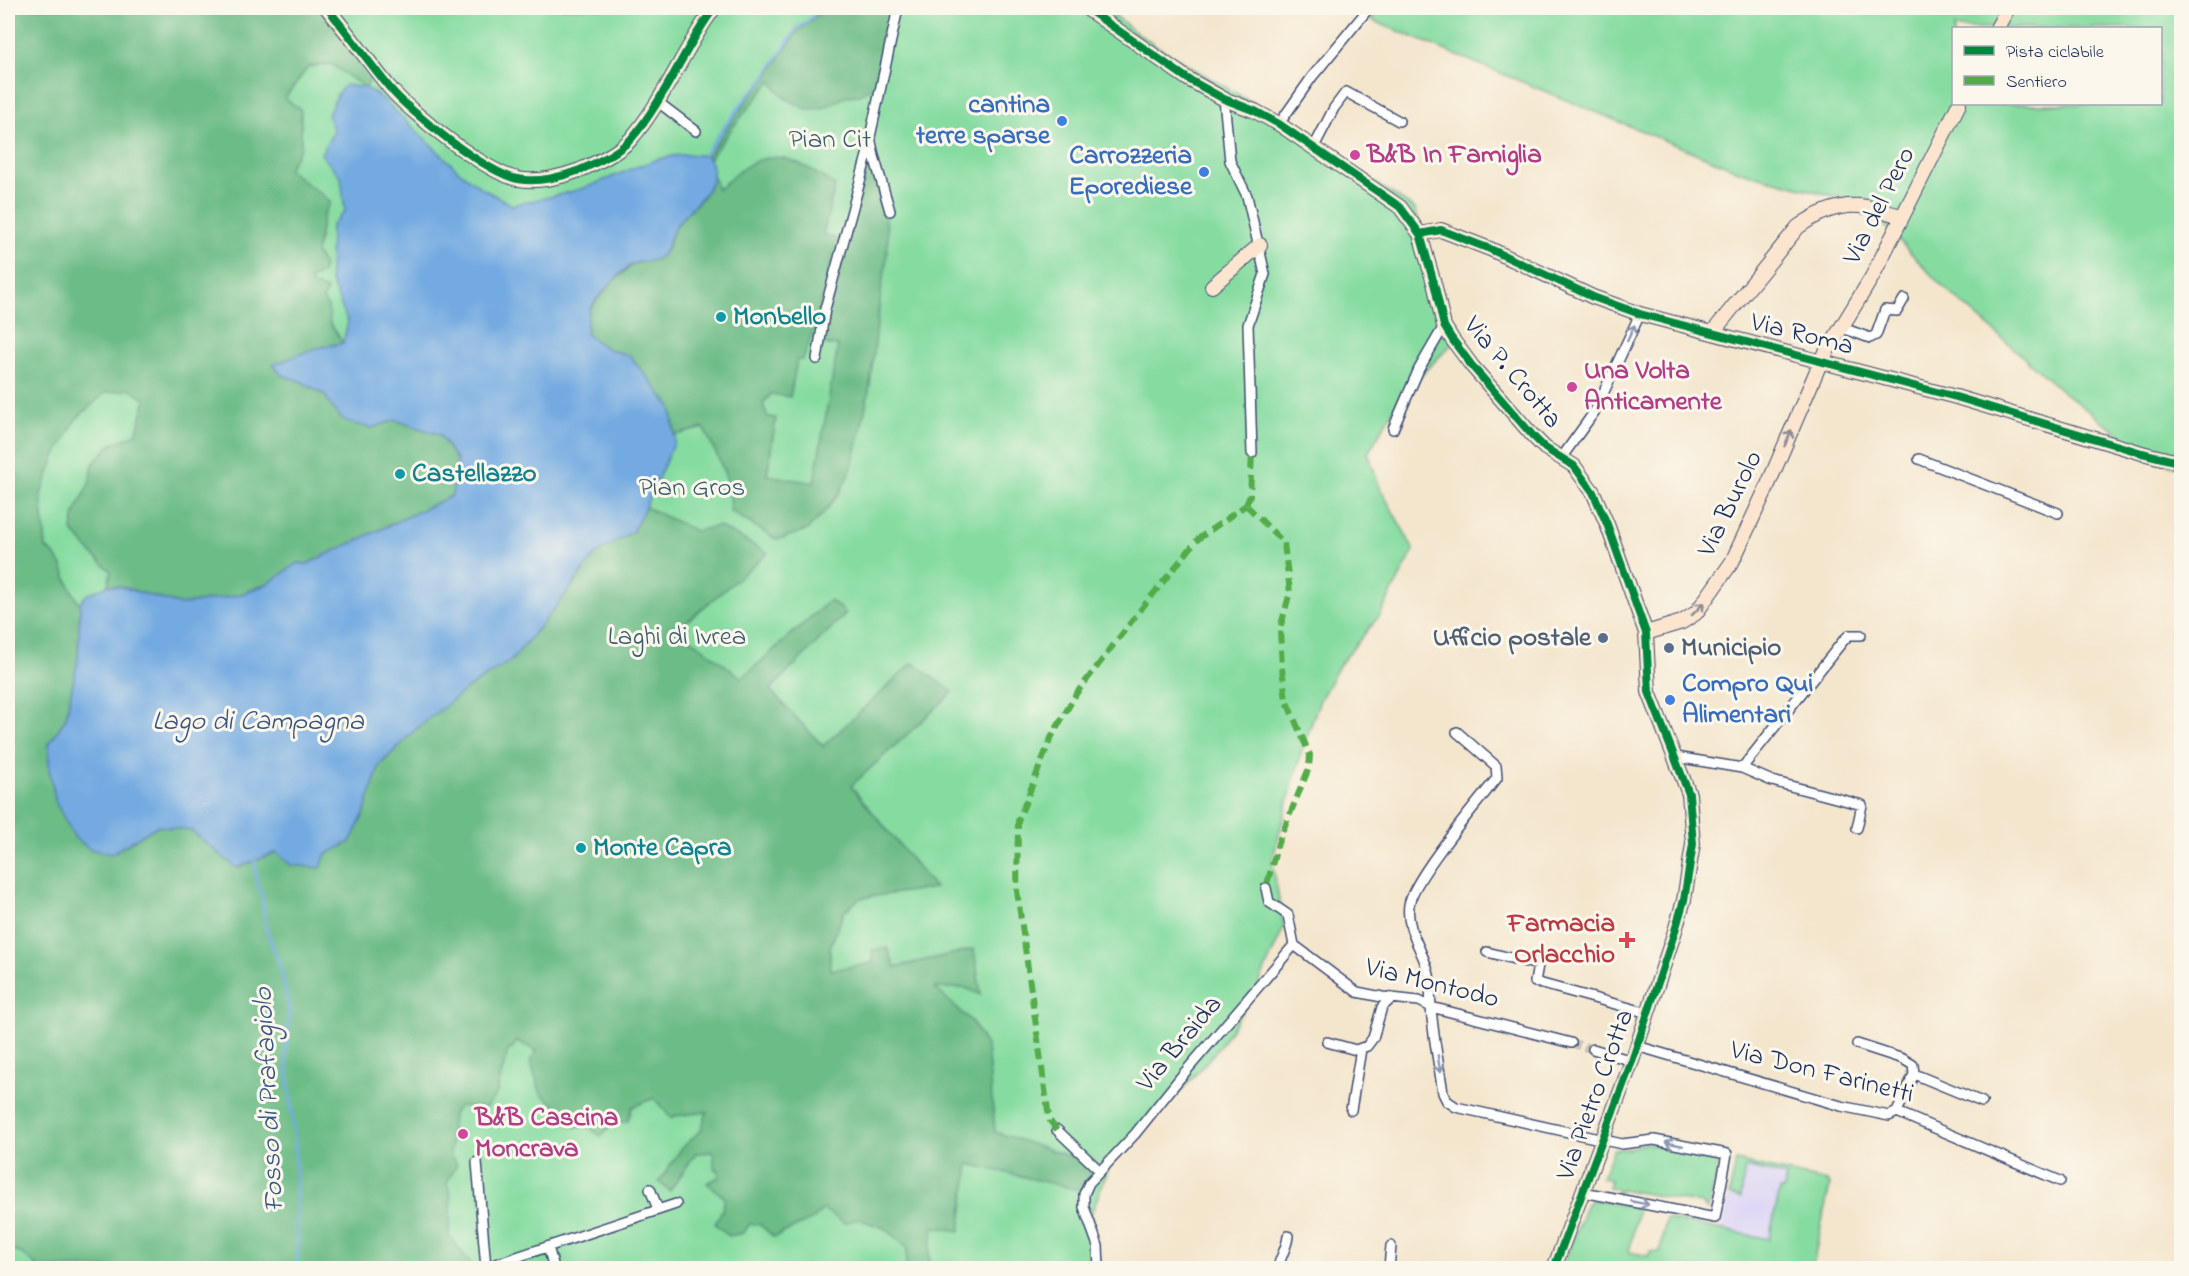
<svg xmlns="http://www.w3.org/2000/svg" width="2189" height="1276" font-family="'Indie Flower',sans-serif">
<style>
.built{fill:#ddd5f6}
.green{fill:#86dca0;stroke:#50867f;stroke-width:1.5;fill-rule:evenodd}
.forest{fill:#6cbc86;stroke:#447672;stroke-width:1.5}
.water{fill:#73aae1;stroke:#476ca0;stroke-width:1.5}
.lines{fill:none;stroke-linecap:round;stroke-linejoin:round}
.stream{stroke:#73aae1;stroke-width:3}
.street-tunnel{stroke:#c9c1b7;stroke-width:9;stroke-dasharray:9 4.5;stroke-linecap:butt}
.street-casing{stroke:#3c4a6f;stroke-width:12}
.secondary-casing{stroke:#3c4a6f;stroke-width:16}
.street{stroke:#fff;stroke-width:9}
.secondary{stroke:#fbe5cf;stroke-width:14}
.quiet{stroke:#52ab49;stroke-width:6;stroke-dasharray:12 6;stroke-linecap:butt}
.cycleway-casing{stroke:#fbf7ec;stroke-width:11}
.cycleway{stroke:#00873e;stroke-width:8}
.oneway{stroke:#8d97ae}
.oneway2{stroke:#8b8a96}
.shop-dot{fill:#3f7fe0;stroke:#fbf7ec;stroke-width:2}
.hotel-dot{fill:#d1479c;stroke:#fbf7ec;stroke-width:2}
.culture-dot{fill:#0f9aa8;stroke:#fbf7ec;stroke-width:2}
.service-dot{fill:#5c6f8a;stroke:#fbf7ec;stroke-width:2}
.health-dot{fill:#e0444e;stroke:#fbf7ec;stroke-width:2}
.labels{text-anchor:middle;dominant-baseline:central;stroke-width:6;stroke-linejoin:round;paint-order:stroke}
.shop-label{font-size:27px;font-weight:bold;fill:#366cbe;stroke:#fbf7ec;text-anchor:end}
.park-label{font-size:27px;fill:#365a6e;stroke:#fbf7ec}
.hotel-label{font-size:27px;font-weight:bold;fill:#b23c85;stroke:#fbf7ec;text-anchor:start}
.street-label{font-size:27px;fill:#1b2f5e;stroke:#fbf7ec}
.culture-label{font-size:27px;font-weight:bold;fill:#0d838f;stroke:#fbf7ec;text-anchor:start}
.service-label{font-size:27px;font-weight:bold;fill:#4e5e75;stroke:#fbf7ec;text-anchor:end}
.health-label{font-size:27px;font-weight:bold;fill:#be3a42;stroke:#fbf7ec;text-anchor:end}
.water-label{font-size:28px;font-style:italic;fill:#355485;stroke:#fbf7ec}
</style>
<rect width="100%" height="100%" fill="#fbf7ec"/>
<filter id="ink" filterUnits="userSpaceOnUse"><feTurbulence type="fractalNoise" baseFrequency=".0167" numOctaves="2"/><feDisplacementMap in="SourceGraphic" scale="12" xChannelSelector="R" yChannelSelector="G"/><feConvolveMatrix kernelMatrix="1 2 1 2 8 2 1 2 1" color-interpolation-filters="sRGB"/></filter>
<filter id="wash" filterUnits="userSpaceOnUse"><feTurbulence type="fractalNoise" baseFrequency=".008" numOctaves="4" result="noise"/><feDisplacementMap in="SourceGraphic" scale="24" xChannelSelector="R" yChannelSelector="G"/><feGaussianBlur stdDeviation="1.35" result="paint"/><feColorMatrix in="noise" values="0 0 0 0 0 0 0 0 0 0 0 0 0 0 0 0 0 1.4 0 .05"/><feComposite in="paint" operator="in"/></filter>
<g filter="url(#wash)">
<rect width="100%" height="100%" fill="#f4e6cd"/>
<path class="built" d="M1736,1161l91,20 3,4 -14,64 -95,-19z"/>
<path class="green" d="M8,8h1098l29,24 42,27 105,61 133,89 20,63 19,70 -51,51 -35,60 12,35 34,62 -34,65 -40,49 -20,36 -19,53 -29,108 12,66 -28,63 -36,56 -36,42 -38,35 -34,37 -21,54 9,54h-1092z
M1381,8h800v460l-29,-9 -90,-68 -123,-108 -47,-50 -31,-30 -117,-30 -373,-153zM1954,28h206v76h-206z
M1646,1143l74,14 -12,53 -6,-6 -81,-15 -5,6 1,-6 -8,-2 2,-7 -9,-2 12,-29h13z
M1736,1161l91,20 3,4 -18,83h-250l25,-64 5,-5 46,9 -9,44 20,4 1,-5 10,1 6,-33 103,20 11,-50h4l2,-13 -41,-9 -4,31 -12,-3z"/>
<path class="forest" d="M8,8h313l52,64 -7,16 -35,-24 -23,3 -23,31 16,12v37l-13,22c14,12 29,21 43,33l-7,11 -8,40 8,13 -2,7 -12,6 2,6 15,5 -4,10 5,6 2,17 13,20 -30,6 -39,16 8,10 18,6 25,14 6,11 41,22 23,-8 45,15 17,26 -5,35 -145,68 -9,-1 -31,21 -28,11 -58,10 -59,-18 -14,-2 3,-14 -17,-15 -22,-25 3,-18 14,-29 4,-20 17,-19 26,-11 10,-34 -16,-11 -25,4 -29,26 -21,38 -14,37 5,54c23,15 17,36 34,55l-2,56 -12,59 -17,26v24l7,35 10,15 45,36 46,-28 33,4 47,38 39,-16 15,13 34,-10 25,-13 14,-28 15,-48 36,-36 51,-41 46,-29 42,-51 41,-54 38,-24 12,-24 51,24 22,-5 50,27 -90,76 64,49 88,-78 16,13 -76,77 53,56 90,-83 40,29 -102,94 84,102 -75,10 -16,14 -14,35v23l43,-7 -1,-13 16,-2 7,19 79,-18 7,46 -15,-7h-31l37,34 15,25 8,85 86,28 12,11 -14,19 -110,-26 -9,67 -26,-4 -5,27 2,14h-25l1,-20 -21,-19 -27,-10 -15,4 -21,-14 -8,9 -41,19 -15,-13h-9l-7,9 -14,3 -14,-12 7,-14 3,-12 -18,-15 12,-6 -1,-8h-3l-2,-17 -17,1 -26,38 -11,-9 22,-33 20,-19 6,-18 -33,4 -3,2 -17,-20 -22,9 -4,14 -16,3 -11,12 -13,-9h-15l-13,-9 -3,-12 -16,-12 -11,-33 7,-10 -20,-10 -6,9h-3l-12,45 -11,13 -26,-2 -6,8 -3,42 7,8 -10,19 4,12 -2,41 23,29 -10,3h-423l-17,-14 -14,-6z
M826,8h68l-15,80 -10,1 -10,6 -12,1 -24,12 -17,1 -23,-12 -12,-16c-22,25 -42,51 -62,78l-2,-3 45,-62 8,-7 37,-55z
M870,156l15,56 3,26 -2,28 -4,18 -12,101 -10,50 -9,35 -13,25 -15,19 -16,16 -30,10 -47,-29c4,-28 -15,-58 -26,-83l-29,7 -4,-28 -41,-51 -22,-7 -22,-15 3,-24 22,-27 23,-19 23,-5 11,-11 5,-18 11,-14 19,-19 10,-21 5,14c46,-46 67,-40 117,-4l-12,48 14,5 -24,93 -10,28h-6l-7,37 -19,-3 -8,10 5,13 8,1 -9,57 47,8 24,-137 -16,-2 6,-32z"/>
<path class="water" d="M345,85l21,3 16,10 78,74 23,17 29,16c26,-6 55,-10 80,-20 36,-13 75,-37 115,-29 21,32 -20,49 -33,73 -6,11 -4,18 -14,28 -7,6 -18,3 -27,7 -10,5 -40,37 -44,47 -2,7 -2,16 -3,23l22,15 22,7 41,51 4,34 -30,66 -12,24 -38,24 -41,54 -42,51 -46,29 -51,41 -36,36 -15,48 -14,28 -25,13 -4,13 -30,-3 -15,-13 -39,16 -47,-38 -33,-4 -46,28 -21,-5 -15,-11 -19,-35 -7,-35v-24l17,-26 12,-59 2,-56 6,-8 22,-10 14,2 59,18 58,-10 28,-11 31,-21 9,1 145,-68 5,-35 -17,-26 -45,-15 -23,8 -19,-4 -12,-6 -10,-12 -6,-11 -25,-14 -18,-6 -9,-10 40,-16 30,-6 5,-21 -18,-43 1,-53 14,-15 -4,-34 -20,-23 13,-23 -6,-16 10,-22z"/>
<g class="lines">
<path class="stream" d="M704,155l46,-62 9,-7 38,-58 8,-4 16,-16
M255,861l1,19 6,15 4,33 14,39 9,42 -3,47 9,84 3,128"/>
</g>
</g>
<g filter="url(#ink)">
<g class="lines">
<path class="street-tunnel" d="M1571,1043l22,6"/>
<g class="street-casing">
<path id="street" d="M1224,99l6,62 17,35 18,78 -17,51 4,128
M658,102l38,29
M1279,124l33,-47 57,-69
M1314,147l20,-39 12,-16 53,29
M890,211l-16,-55 -4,-19 28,-129
M1840,327l30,11 6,-3 9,-25 12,1 7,-12
M817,359l8,-50 43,-157 2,-15
M1393,429l26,-60 25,-43
M1562,457l33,-46 45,-97
M1919,459l139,54
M1457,732l39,34 1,12c-19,24 -85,102 -88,127 -4,27 18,50 21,75 1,9 0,18 1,27 2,29 8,58 12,86l4,8 9,6 166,37 32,-4 73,14 -12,64 -132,-26
M1676,757l66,11 101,-127 6,-6h12
M1742,768l30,13 90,24 -5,23
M1266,888l3,14 19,13 6,30
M1294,945l63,47 25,5 37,4 12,6 140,36
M1487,952l51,13 -3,17 113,31
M1327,1042l29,8 11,-4 6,-8 9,-31 10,-9
M1857,1044l46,15 10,6 1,9 -17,38
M1637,1046l204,60 48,10 8,-4 163,69
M1593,1049l39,12
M1914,1074l68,28
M1351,1110l10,-61
M1057,1130l43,41
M477,1162l9,106
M650,1189l8,20
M548,1247l6,21
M484,1268l192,-64
M1099,1268l-1,-22 -14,-39v-13l5,-11 46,-49 45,-56 114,-133
M1278,1268c2,-11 9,-20 10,-32
M1389,1268l2,-22"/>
</g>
<g class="secondary-casing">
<path id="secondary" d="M327,8c21,25 41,53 62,79 19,24 99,87 129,92 19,4 44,-2 62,-9 18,-8 38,-17 51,-31 34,-40 52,-89 83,-131
M1086,8l102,71 36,20 31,12 24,13 121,83 20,27 15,53 9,39 8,13 20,27 61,70 12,12 29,18 19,26 14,32 39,109 3,59 40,102 4,50 -9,56 -10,34 -42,127 -78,207
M1997,28l11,-20
M1420,234l21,-4 49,19 103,48 47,17 316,83 186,56 40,10
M1212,286l48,-41
M1712,333l86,-106c18,-13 39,-23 62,-21 13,1 28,7 41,10
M1646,633l36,-11 14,-9 36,-51 35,-75 54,-126 51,-84 87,-173"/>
</g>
<use href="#street" class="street"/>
<use href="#secondary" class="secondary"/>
<path class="quiet" d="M1246,505l38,38 6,49 -10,37 2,39 4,32 24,55 -1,13 -31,75 -12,45
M1246,505l4,-10 2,-42
M1057,1130l-7,-9 -2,-10 -31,-220 1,-70 33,-83 25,-44 65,-85 57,-70 48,-34"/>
<g class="cycleway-casing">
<path id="cycleway" d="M327,8c21,25 41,53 62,79 19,24 99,87 129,92 19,4 44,-2 62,-9 18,-8 38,-17 51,-31 34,-40 52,-89 83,-131
M1086,8l102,71 36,20 31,12 24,13 121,83 20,27 15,53 9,39 8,13 20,27 61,70 12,12 29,18 19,26 14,32 39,109 3,59 40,102 4,50 -9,56 -10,34 -42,127 -78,207
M1420,234l21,-4 49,19 103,48 47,17 316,83 186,56 40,10"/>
</g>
<use href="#cycleway" class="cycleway"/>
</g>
<defs><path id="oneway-shaft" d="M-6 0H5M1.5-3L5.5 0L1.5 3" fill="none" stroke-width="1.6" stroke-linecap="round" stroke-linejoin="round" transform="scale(1.5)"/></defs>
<g class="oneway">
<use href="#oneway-shaft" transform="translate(1631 333) rotate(-65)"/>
<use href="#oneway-shaft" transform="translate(1439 1064) rotate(82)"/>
<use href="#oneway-shaft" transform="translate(1674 1144) rotate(-169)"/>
<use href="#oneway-shaft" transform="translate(1640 1203) rotate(11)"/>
</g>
<g class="oneway2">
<use href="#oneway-shaft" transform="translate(1788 438) rotate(-67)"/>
<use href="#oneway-shaft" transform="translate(1698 609) rotate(-45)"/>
</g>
</g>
<g class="shop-dot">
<circle cx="1062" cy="121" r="6"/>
<circle cx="1204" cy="172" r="6"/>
<circle cx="1670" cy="700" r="6"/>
</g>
<g class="hotel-dot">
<circle cx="1355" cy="155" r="6"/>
<circle cx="1572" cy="387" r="6"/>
<circle cx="463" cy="1134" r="6"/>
</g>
<g class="culture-dot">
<circle cx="721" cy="317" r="6"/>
<circle cx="400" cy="474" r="6"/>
<circle cx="581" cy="848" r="6"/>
</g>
<g class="service-dot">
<circle cx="1603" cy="638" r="6"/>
<circle cx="1669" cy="648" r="6"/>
</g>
<path class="health-dot" d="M1624 931h6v6h6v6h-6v6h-6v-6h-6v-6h6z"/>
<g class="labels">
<g class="shop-label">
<text x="1050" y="105">cantina<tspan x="1050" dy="31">terre sparse</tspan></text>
<text x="1192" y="156">Carrozzeria<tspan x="1192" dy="31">Eporediese</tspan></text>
<text x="1682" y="684" text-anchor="start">Compro Qui<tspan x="1682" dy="31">Alimentari</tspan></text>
</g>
<g class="park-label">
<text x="830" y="140">Pian Cit</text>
<text x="692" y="488">Pian Gros</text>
<text x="677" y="637">Laghi di Ivrea</text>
</g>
<g class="hotel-label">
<text x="1367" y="155">B&amp;B In Famiglia</text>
<text x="1584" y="371">Una Volta<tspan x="1584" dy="31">Anticamente</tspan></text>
<text x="475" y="1118">B&amp;B Cascina<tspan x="475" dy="31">Moncrava</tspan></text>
</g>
<g class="street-label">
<text transform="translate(1880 206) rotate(-63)">Via del Pero</text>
<text transform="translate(1802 335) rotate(14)">Via Roma</text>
<text transform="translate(1512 373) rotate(50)">Via P. Crotta</text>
<text transform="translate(1731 504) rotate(-64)">Via Burolo</text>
<text transform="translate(1432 984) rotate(14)">Via Montodo</text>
<text transform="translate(1180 1044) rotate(-50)">Via Braida</text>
<text transform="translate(1822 1073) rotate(14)">Via Don Farinetti</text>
<text transform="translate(1596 1095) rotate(-70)">Via Pietro Crotta</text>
</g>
<g class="culture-label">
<text x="733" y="317">Monbello</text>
<text x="412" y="474">Castellazzo</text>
<text x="593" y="848">Monte Capra</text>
</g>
<g class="service-label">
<text x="1591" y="638">Ufficio postale</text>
<text x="1681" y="648" text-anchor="start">Municipio</text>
</g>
<g class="health-label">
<text x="1615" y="924">Farmacia<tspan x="1615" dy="31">Orlacchio</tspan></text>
</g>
<g class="water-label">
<text x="258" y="722">Lago di Campagna</text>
<text transform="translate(270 1100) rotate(-93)">Fosso di Prafagiolo</text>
</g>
</g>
<rect width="2189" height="1276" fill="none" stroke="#fbf7ec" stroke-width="30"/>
<rect x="1952" y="27" width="210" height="78" fill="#fbf7ec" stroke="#a1a7b3" stroke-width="1.5"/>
<rect x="1964" y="46" width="30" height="9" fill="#00873e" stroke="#a1a7b3" stroke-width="1.5"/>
<text x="2006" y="57" font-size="18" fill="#1b2f5e">Pista ciclabile</text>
<rect x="1964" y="76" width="30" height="9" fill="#52ab49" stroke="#a1a7b3" stroke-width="1.5"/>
<text x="2006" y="87" font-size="18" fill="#1b2f5e">Sentiero</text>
</svg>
